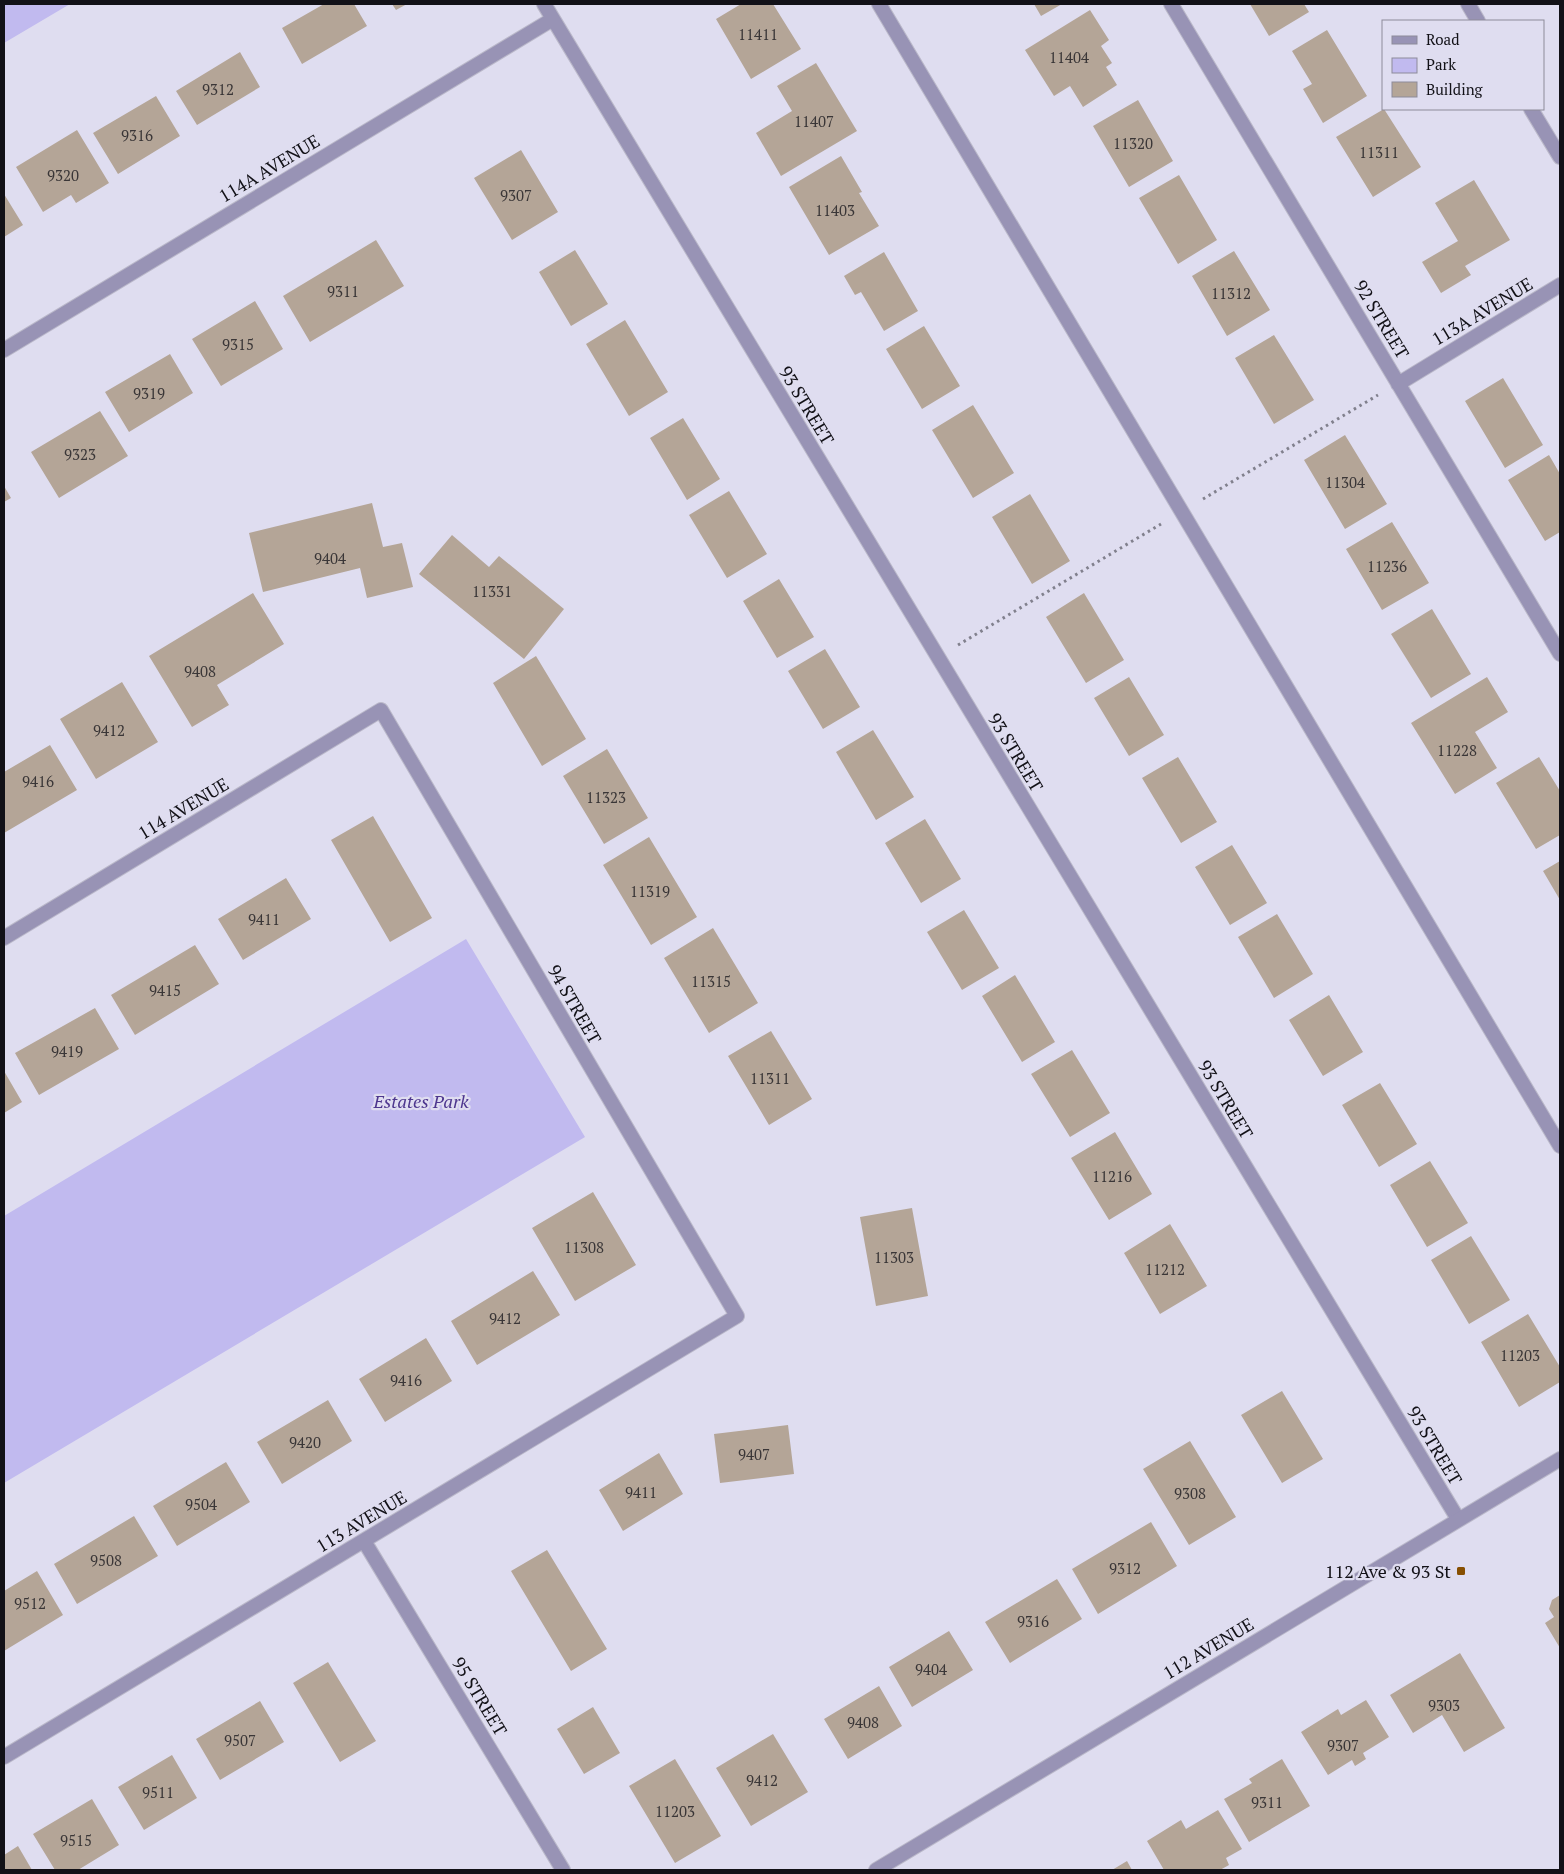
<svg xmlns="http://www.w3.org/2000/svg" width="1564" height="1874" font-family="'PT Serif',serif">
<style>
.green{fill:#c1baef}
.building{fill:#b4a597}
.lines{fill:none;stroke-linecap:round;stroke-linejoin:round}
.service-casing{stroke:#bab8c9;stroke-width:16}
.minor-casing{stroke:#bab8c9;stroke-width:16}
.tertiary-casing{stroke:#bab8c9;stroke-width:16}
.path{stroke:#81808d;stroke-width:3;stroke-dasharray:2.5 4;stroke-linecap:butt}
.service{stroke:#9893b5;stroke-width:14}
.minor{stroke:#9893b5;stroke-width:14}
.tertiary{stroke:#9893b5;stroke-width:14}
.poi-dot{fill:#874f01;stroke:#dfddf0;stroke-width:2}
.labels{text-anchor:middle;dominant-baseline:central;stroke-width:4.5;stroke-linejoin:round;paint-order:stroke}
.number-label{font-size:15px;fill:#3a3637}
.street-label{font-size:18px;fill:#121117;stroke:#dfddf0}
.park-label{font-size:18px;font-style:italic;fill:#4d368e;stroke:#dfddf0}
.poi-label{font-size:18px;fill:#121117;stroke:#dfddf0;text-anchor:end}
</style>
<rect width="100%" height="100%" fill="#dfddf0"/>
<path class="green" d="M4,4h66l-66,39z
M466,939l119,198 -581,346v-267z"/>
<path class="building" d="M324,4h30l13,22 -65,38 -20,-36z
M392,4h15l-11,6z
M741,4h32l28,45 -50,30 -35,-60z
M1034,4h28l-21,12z
M1250,4h54l5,8 -40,24z
M1090,10l19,30 -8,6 11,17 -6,4 11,18 -34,22 -13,-21 -16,10 -29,-46z
M1327,30l40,66 -44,27 -20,-34 9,-5 -20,-33z
M240,52l20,35 -63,38 -21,-34z
M816,63l41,68 -76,45 -25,-43 36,-22 -15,-25z
M156,96l24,40 -62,38 -25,-41z
M1138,100l35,61 -44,26 -36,-61z
M1384,109l37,58 -48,30 -37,-60z
M77,130l32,53 -33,20 -5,-8 -28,17 -27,-45z
M521,150l37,62 -46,28 -38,-62z
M841,156l21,36 -3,1 20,33 -50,29 -40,-68z
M1179,175l38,65 -39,24 -39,-66z
M1474,180l36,60 -45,26 6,9 -30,18 -19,-31 36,-21 -23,-38z
M4,194l19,31 -19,12z
M376,240l28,46 -94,56 -27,-46z
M575,250l33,54 -37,22 -32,-54z
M1234,251l36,59 -43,26 -35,-60z
M884,252l34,59 -34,20 -23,-39 -6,3 -11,-19z
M255,301l28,48 -62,37 -29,-47z
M625,320l43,72 -39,24 -43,-72z
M924,326l36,60 -38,23 -36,-60z
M1274,335l40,65 -40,24 -39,-66z
M170,354l23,39 -64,39 -24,-40z
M1503,378l40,67 -38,23 -40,-67z
M973,405l41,68 -41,25 -41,-68z
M100,411l28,45 -69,42 -28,-46z
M683,418l37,61 -33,21 -37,-62z
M1345,435l42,69 -42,25 -41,-69z
M1549,455l11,19v58l-15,9 -37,-61z
M4,486l7,12 -7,4z
M729,491l38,63 -40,24 -38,-63z
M1030,494l40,67 -38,23 -40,-67z
M372,503l11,44 19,-4 11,44 -46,11 -7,-30 -97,24 -14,-59z
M1392,522l37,61 -47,27 -36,-61z
M452,535l37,32 10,-11 65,53 -40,50 -105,-85z
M779,579l35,58 -37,21 -34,-57z
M253,593l31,51 -67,41 12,20 -37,22 -43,-71z
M1084,593l40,67 -38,23 -40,-66z
M1432,609l39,65 -40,24 -40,-64z
M825,649l35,58 -37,22 -35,-58z
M536,656l50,83 -44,27 -49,-83z
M1129,677l35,58 -35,21 -35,-58z
M1487,677l21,35 -33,20 22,36 -42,26 -44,-71z
M122,682l36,60 -62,37 -36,-60z
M873,730l41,67 -38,23 -40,-68z
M50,745l27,45 -73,43v-61z
M607,749l41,69 -44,26 -41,-68z
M1178,757l39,65 -36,21 -39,-65z
M1539,757l21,34v44l-24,14 -40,-66z
M373,816l59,102 -42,24 -59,-102z
M925,819l36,60 -40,24 -36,-60z
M649,837l48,80 -46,28 -48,-80z
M1232,845l35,58 -37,22 -35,-58z
M1560,861v39l-17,-29z
M286,878l25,41 -68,41 -25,-41z
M964,910l35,58 -37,22 -35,-58z
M1277,914l36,60 -39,24 -36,-61z
M713,928l45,75 -49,30 -45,-75z
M195,945l24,39 -84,51 -24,-40z
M1015,975l40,67 -33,20 -40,-66z
M1329,995l34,57 -40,24 -34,-56z
M95,1008l24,41 -80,46 -24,-42z
M771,1031l41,68 -43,26 -41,-69z
M1072,1050l38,63 -40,24 -39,-63z
M4,1071l18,31 -18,11z
M1380,1083l37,61 -38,23 -37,-62z
M1115,1132l37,62 -43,26 -38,-62z
M1430,1161l38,62 -41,24 -37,-62z
M593,1192l43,73 -61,36 -43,-73z
M912,1208l16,88 -52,10 -16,-89z
M1170,1224l37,62 -47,28 -36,-61z
M1471,1236l39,64 -41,24 -38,-64z
M533,1271l27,44 -83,50 -26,-44z
M1528,1314l32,53v15l-41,25 -38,-65z
M426,1338l26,43 -67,41 -26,-43z
M1282,1391l41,68 -41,24 -41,-68z
M328,1400l24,41 -70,43 -25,-42z
M788,1425l6,49 -74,9 -6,-49z
M1190,1441l46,76 -47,28 -46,-76z
M659,1453l24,41 -60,37 -24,-41z
M226,1462l24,40 -73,44 -24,-40z
M134,1516l24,40 -81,48 -23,-40z
M1151,1522l26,44 -79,48 -26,-45z
M547,1550l60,99 -36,22 -60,-100z
M37,1571l26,44 -59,36v-60z
M1057,1579l25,40 -72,44 -25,-41z
M1560,1595v53l-15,-25 9,-6 -5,-8 3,-9z
M949,1631l24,39 -61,37 -23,-40z
M1460,1653l45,75 -41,24 -22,-37 -29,18 -23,-38z
M328,1662l48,79 -36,21 -47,-79z
M879,1686l23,40 -54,33 -24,-40z
M1366,1700l23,37 -26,16 3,6 -11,7 -3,-6 -24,15 -27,-43 37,-23 3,6z
M260,1701l24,41 -64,38 -24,-41z
M593,1707l27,46 -36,21 -27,-45z
M773,1734l35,58 -57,34 -35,-58z
M172,1755l25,43 -53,32 -26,-43z
M675,1759l46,77 -46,27 -46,-77z
M1282,1759l28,47 -61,36 -25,-43 28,-16 -3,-4z
M92,1799l27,46 -41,25h-23l-22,-36z
M1218,1810l24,39 -16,9 3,7 -9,5h-56l-17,-29 34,-21 5,9z
M18,1846l14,24h-28v-15z
M1127,1861l5,9h-20z"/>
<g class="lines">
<g class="service-casing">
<path id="service" d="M879,4l681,1142
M1468,4l10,17
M1531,109l29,48"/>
</g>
<g class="minor-casing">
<path id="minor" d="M544,4l914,1515
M1171,4l389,650
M4,350l549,-331
M1398,384l162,-99
M4,938l377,-228 356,606 -733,441
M364,1541l199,329"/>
</g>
<g class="tertiary-casing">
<path id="tertiary" d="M876,1870l684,-411"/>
</g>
<path class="path" d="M1203,499l175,-104
M958,645l203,-121"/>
<use href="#service" class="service"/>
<use href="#minor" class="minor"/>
<use href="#tertiary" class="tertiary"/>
</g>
<rect class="poi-dot" x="1456" y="1566" width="10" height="10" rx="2.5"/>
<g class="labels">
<g class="number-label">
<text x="758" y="34">11411</text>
<text x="1069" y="57">11404</text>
<text x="218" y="89">9312</text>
<text x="814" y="121">11407</text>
<text x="137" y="135">9316</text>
<text x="1133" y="143">11320</text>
<text x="1379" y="152">11311</text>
<text x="63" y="175">9320</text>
<text x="516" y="195">9307</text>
<text x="835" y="210">11403</text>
<text x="343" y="291">9311</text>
<text x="1231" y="293">11312</text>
<text x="238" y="344">9315</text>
<text x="149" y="393">9319</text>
<text x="80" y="454">9323</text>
<text x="1345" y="482">11304</text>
<text x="330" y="558">9404</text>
<text x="1387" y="566">11236</text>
<text x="492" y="591">11331</text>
<text x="200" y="671">9408</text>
<text x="109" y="730">9412</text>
<text x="1457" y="750">11228</text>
<text x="38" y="781">9416</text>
<text x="606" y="797">11323</text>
<text x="650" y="891">11319</text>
<text x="264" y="919">9411</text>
<text x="711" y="981">11315</text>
<text x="165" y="990">9415</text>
<text x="67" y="1051">9419</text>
<text x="770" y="1078">11311</text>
<text x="1112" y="1176">11216</text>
<text x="584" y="1247">11308</text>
<text x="894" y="1257">11303</text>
<text x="1165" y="1269">11212</text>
<text x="505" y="1318">9412</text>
<text x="1520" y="1355">11203</text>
<text x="406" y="1380">9416</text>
<text x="305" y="1442">9420</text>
<text x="754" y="1454">9407</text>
<text x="641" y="1492">9411</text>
<text x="1190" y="1493">9308</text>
<text x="201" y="1504">9504</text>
<text x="106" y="1560">9508</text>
<text x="1125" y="1568">9312</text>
<text x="30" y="1603">9512</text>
<text x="1033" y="1621">9316</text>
<text x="931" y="1669">9404</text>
<text x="1444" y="1705">9303</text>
<text x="863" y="1722">9408</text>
<text x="240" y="1740">9507</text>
<text x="1343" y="1745">9307</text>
<text x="762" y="1780">9412</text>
<text x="158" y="1792">9511</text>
<text x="1267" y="1802">9311</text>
<text x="675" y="1811">11203</text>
<text x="76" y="1840">9515</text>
</g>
<g class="street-label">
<text transform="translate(269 168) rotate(-31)">114A AVENUE</text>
<text transform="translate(1482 311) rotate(-31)">113A AVENUE</text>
<text transform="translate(1382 319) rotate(59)">92 STREET</text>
<text transform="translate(807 405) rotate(59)">93 STREET</text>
<text transform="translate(1016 752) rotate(59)">93 STREET</text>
<text transform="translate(183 808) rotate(-31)">114 AVENUE</text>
<text transform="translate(575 1004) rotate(60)">94 STREET</text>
<text transform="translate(1226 1099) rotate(59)">93 STREET</text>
<text transform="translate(1435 1445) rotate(59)">93 STREET</text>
<text transform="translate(361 1521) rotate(-31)">113 AVENUE</text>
<text transform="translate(1208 1648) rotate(-31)">112 AVENUE</text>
<text transform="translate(480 1696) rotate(59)">95 STREET</text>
</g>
<g class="park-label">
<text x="421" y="1101">Estates Park</text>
</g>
<g class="poi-label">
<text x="1451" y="1571">112 Ave &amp; 93 St</text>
</g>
</g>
<rect width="1564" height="1874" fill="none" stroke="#121117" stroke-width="10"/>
<rect x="1382" y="20" width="162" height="90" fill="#dfddf0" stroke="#8d8b99"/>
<rect x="1392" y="36" width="25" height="8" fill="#9893b5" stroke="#8d8b99"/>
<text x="1426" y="45" font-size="15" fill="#121117">Road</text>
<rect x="1392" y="58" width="25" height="15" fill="#c1baef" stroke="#8d8b99"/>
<text x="1426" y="70" font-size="15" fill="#121117">Park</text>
<rect x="1392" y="82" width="25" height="15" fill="#b4a597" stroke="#8d8b99"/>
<text x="1426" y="95" font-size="15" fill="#121117">Building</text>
</svg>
